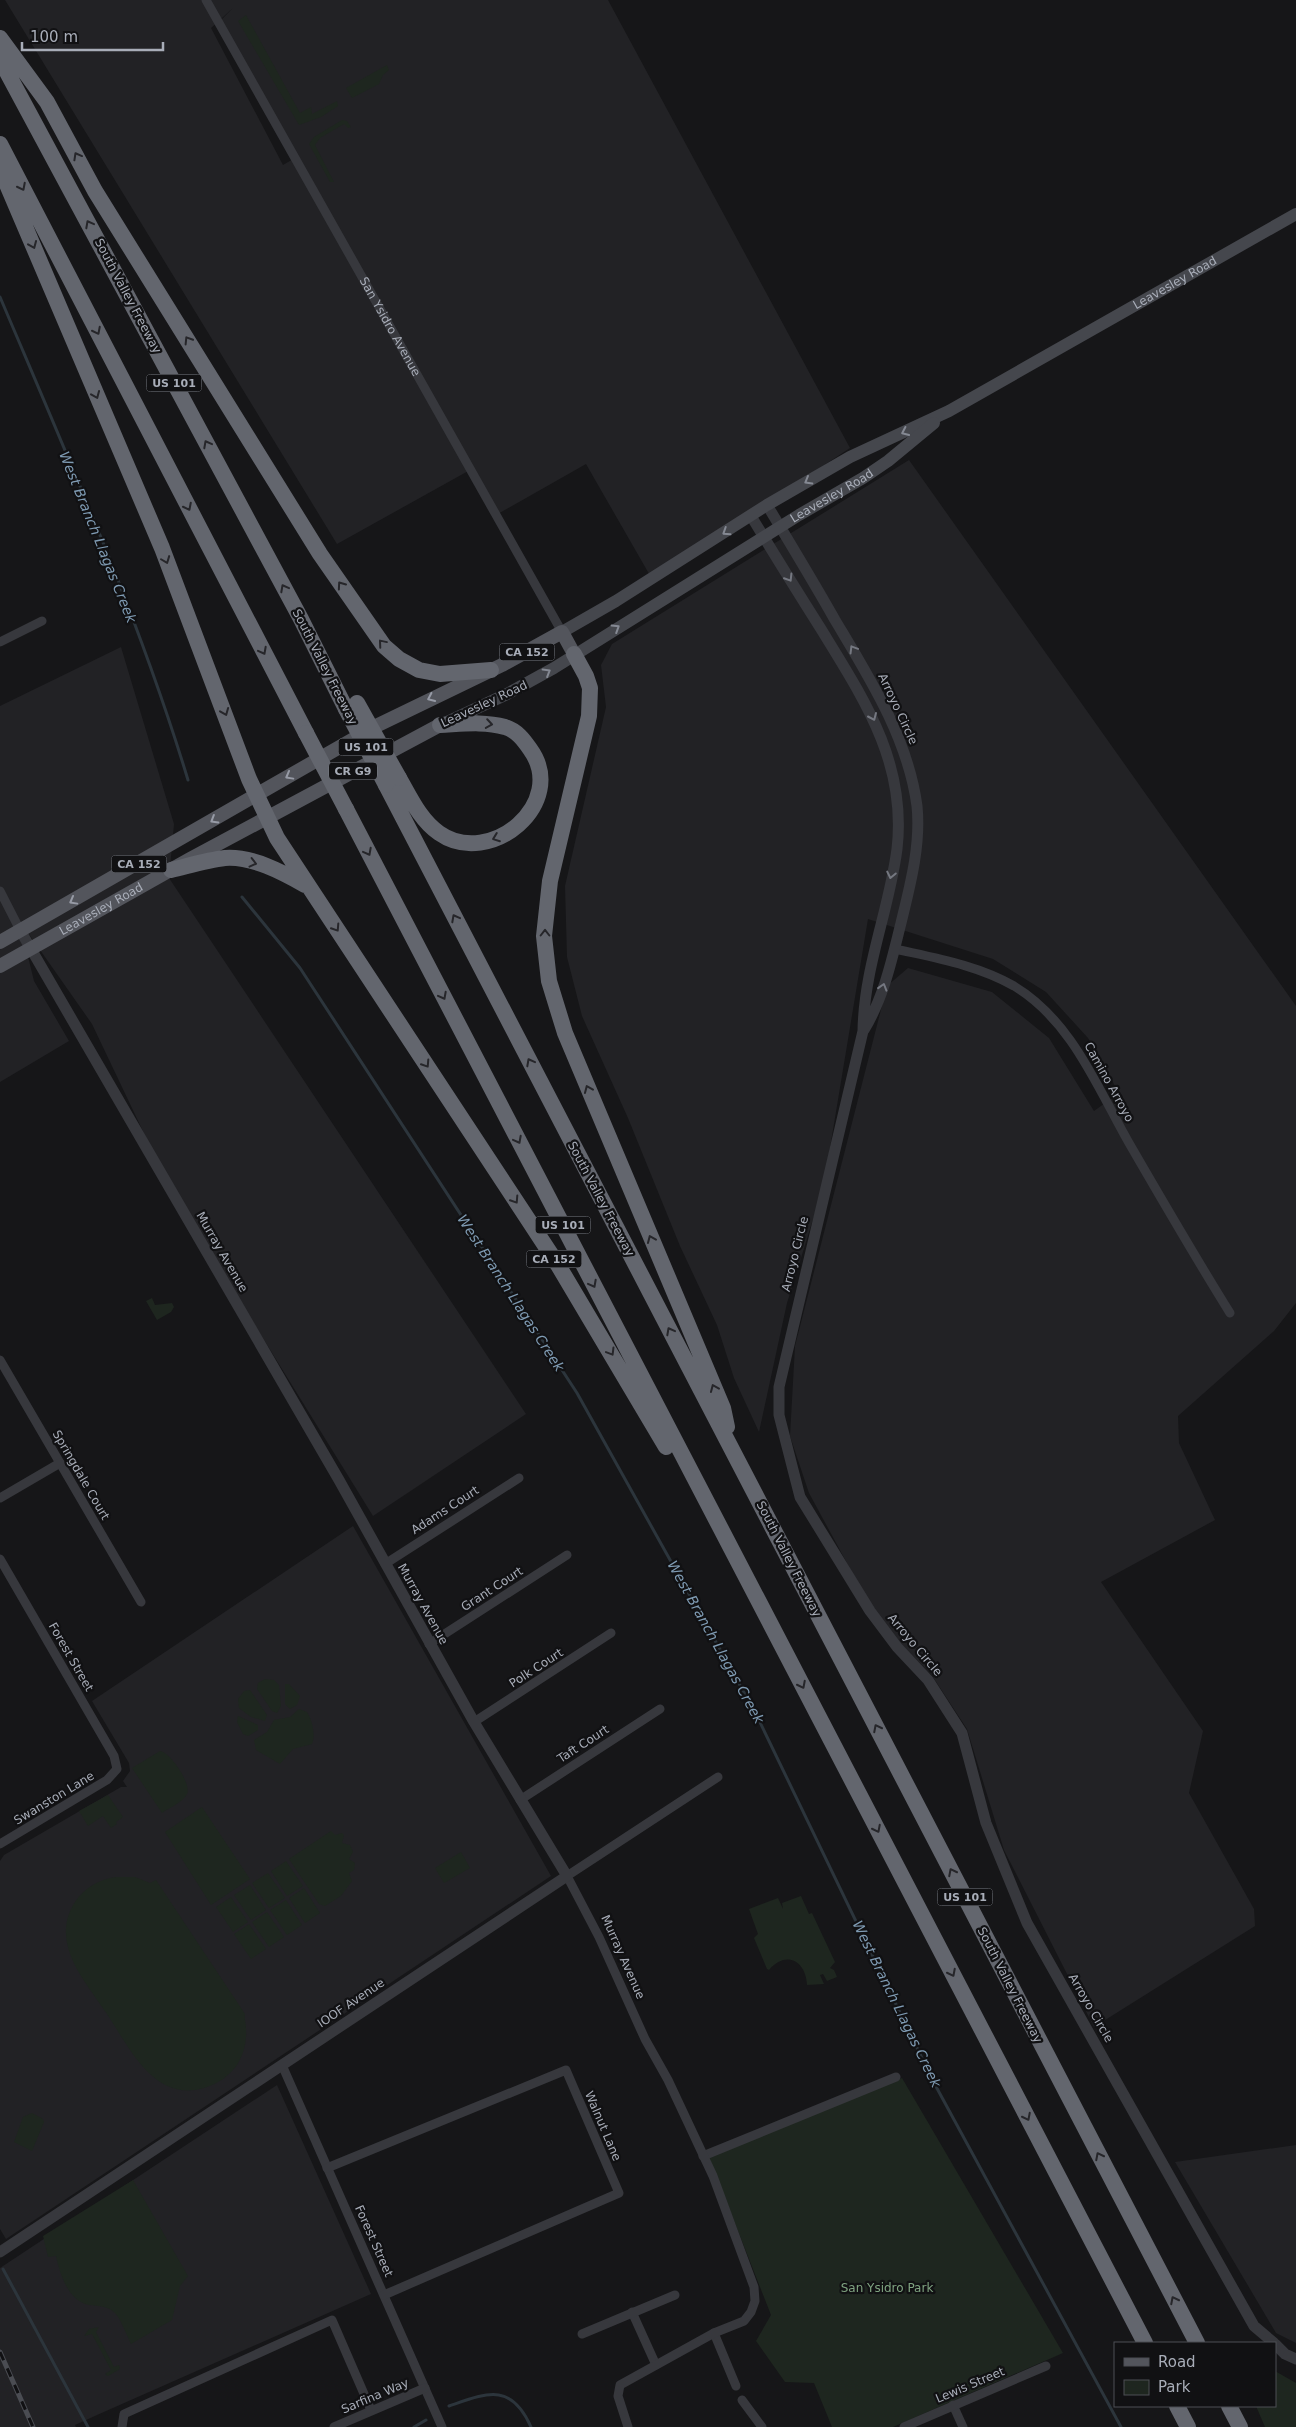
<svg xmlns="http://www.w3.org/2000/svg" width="1296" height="2427" font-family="'DejaVu Sans',sans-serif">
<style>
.built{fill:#222225;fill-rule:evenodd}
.green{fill:#1e261f}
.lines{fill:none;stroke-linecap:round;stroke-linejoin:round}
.stream{stroke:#2c353c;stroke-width:3}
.minor{stroke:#37383d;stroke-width:9}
.tertiary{stroke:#37383d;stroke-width:11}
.secondary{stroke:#45474d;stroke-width:12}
.primary{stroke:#53555c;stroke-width:14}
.motorway{stroke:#63666e;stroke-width:16}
.rail-casing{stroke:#4a4c52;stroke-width:5}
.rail{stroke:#111113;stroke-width:3;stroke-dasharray:9;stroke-linecap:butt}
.motorway-bridge{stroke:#63666e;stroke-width:16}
.oneway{stroke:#26262a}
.oneway2{stroke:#858993}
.oneway3{stroke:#757881}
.oneway4{stroke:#979ba6}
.labels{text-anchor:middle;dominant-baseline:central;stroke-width:4.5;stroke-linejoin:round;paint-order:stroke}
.shield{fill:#111113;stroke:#7b7e86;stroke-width:1}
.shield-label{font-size:11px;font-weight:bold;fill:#a8adb8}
.street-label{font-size:12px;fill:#a8adb8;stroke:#111113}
.park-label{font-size:12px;fill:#7fa381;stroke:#111113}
.water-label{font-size:14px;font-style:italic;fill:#7f9bb3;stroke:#111113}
</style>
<rect width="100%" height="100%" fill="#161618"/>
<path class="built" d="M5,0h603l242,448 -198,131 -66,-115 -90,51 -26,-45 -133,74zM233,8l-14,14 76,136 -12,7 -72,-137z
M909,460l387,546v297l-22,28 -96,85 1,27 36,77 -114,62 102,149 -14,62 65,116 1,17 -161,101 -90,-177 -37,-121 -36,-55 -51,-50 -71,-131 -19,-57 5,-90 92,-360 21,-18 84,24 57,46 45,73 25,-18 -31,-55 -42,-46 -53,-33 -125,-40 -44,265 -37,119 -28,129 -25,-54 -17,-53 -37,-79 -52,-128 -46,-102 -15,-59 -2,-71 41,-179 -5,-42 11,-21z
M121,647l53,177 -5,54 357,536 -153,102 -203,-328 -78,-164 -73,-104 15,61 35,60 -69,41v-376z
M353,1526l198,350 -545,363 -6,-10v-368l4,-6 117,-68h6l-4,-6 7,-10 -1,-8 -37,-62z
M277,2085l94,209 -274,121 -22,10 1,2h-76v-159z
M1296,2145v198l-20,-10 -101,-171z"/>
<path class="green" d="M246,15l54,98 11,-6 1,7 25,-13 1,5 -17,11 -22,8 -61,-104z
M387,65l2,5 -6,5 -4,9 -27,14 -6,-10z
M342,120l5,1 4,6 -3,1 -4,-4 -24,14 -5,7 19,37h-4l-21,-38 5,-7z
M152,1298l3,7 17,-2 2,4 -3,5 -14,8 -11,-19z
M265,1679l9,1 5,5 2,21 -4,7 -5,-2 -15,-22 1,-6z
M285,1684h4l11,12 -3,9 -7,4 -5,-5z
M250,1690l17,25 -2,6 -14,-4 -12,-9 -1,-9 6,-8z
M299,1709l8,3c5,8 9,23 5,32l-19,5 -13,15 -24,-14 -2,-10 13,-8 7,-12 16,-3z
M238,1716l20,9v5l-10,6 -5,-2 -6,-12z
M160,1751c10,1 32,33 27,43 -4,8 -18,14 -25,19l-30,-45z
M108,1795l15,22 -7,5 1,2 -6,4 -8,-12 -15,10 -9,-15z
M202,1807l48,72 -39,26 -46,-73z
M331,1831l4,4 7,-2 2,2 -2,8 8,2 3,7 -4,7 6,4 -1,7 -5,3 3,8 -11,15 -16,10 -6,-2 -30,-45z
M461,1852l9,16 -26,15 -9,-15z
M286,1861l17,25 -16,10 -16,-25z
M268,1873l17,25 -16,10 -17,-25z
M116,1877h19l15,6 6,-3 89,134c-1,4 1,9 1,14 1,13 -2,26 -9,37 -8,11 -19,19 -33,23 -50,15 -75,-41 -97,-74 -22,-33 -58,-71 -32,-112 9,-14 25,-23 41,-25z
M250,1885l16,25 -15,10 -17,-25z
M304,1888l16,25 -15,10 -16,-25z
M801,1896l8,18 3,-1 23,49 -5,6 4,2 3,7 -10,4 -4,-7 -3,1 4,9 -17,1c-1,-24 -21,-35 -38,-15l-2,-1 -13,-31 4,-4 -9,-25 29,-11 5,11 -1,-6z
M231,1897l17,25 -15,10 -17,-25z
M286,1900l16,25 -15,10 -17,-25z
M267,1912l17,25 -15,10 -17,-25z
M249,1924l17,25 -15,10 -17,-25z
M902,2078l161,275 -170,74h-61l-18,-44 -29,-1 -29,-41 15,-26 -62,-158z
M32,2113l11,6 1,3 -12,29 -18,-9 9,-25z
M133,2180l55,96 -8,10 -8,34 -41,24c-5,-10 -9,-23 -16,-31 -6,-7 -18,-7 -26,-8 -21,-4 -29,-31 -33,-49l-8,1 -5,-21z
M99,2327l-3,5 18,35 5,-2 1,4 -12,7 -3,-2 6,-4 -19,-36 -8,2 5,-7z
M1275,2371l21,12v44h-31l-9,-21h19z"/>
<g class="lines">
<path class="stream" d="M0,297c67,158 138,318 188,483
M242,897l58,71 277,425 179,321 177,367 188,346
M3,2269l85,158
M449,2406c38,-13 62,-24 82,21
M414,2427l12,-7"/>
<g class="minor">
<path id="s1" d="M206,0l356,632"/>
<path d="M0,642l42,-21"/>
<path d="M0,891l20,39"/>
<path d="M895,949c40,9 82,16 119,37 58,35 83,101 115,157 33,57 66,114 101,170"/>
<path d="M0,1360l141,242"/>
<path d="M0,1498l60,-35"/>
<path d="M0,1559l114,197 3,13 -10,11 -107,64"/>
<path d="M385,1564l134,-86"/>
<path d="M429,1644l138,-89"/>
<path d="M474,1722l137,-89"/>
<path d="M520,1800l140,-91"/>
<path d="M282,2065l160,362"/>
<path d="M703,2156l193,-79"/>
<path d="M327,2168l239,-98 53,123 -235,102"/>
<path d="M632,2312l24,53"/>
<path d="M714,2333l22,53"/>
<path d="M582,2334l93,-39"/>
<path d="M742,2400l20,27"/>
<path d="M953,2405l10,22"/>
<path d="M122,2427l2,-13 208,-94 39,90"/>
<path d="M334,2427l91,-39"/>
<path d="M628,2427l-10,-31 2,-11 94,-52 30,-12 7,-9 4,-11 -1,-14 -41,-111 -45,-96 -23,-41 -46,-102 -32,-61 151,-99"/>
<path d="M904,2427l142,-61"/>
</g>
<path class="tertiary" d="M767,505c23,38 46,76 68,115 34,57 73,118 82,186 4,39 -7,80 -16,117 -9,36 -17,74 -37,107
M751,516c23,38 46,75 70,113 43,70 86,134 76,220 -8,62 -33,118 -34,182l-84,356v28l21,82 70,114 27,36 31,33 34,53 24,90 41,100 227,403 20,17
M0,2252l567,-376 -93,-154 -135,-242 -319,-550
M1275,2344l10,10 11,5"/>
<g class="secondary">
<path id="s2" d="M562,632l54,-31 151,-96 83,-48 99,-46 347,-197"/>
<path id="s3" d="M445,723l62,-29 47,-26 245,-153 64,-37 25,-17 46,-38"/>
</g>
<g class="primary">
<path d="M0,942l378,-217 124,-60 60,-33 12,22"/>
<path id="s4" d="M0,966l190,-107 250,-134"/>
</g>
<path class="motorway" d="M0,38l47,64 48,89 225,363 64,92 15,13 20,11 21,4 51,-4
M0,59l301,560 45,90
M0,144l306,589
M0,168l162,380 87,231 28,59 281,427 108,182
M574,654l12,22 4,12 -1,28 -39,165 -6,55 5,45 16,52 158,375 4,19
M399,778c11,19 21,42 40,55 51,36 130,-30 91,-84 -7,-10 -13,-18 -25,-22 -21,-6 -43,-3 -65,-2
M386,785l811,1558
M346,809l799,1534
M171,870c17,-4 36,-10 54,-12 27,-2 57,14 80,27
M1177,2406l11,21
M1229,2406l11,21"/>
<g class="rail-casing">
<path id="rail" d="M0,2352l33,75"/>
</g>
<use href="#rail" class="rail"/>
<path class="motorway-bridge" d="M357,703l42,75
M346,709l40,76
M306,733l40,76"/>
</g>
<defs><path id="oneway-chevron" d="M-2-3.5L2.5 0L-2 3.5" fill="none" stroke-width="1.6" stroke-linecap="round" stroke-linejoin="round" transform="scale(1.25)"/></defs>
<g class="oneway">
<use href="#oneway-chevron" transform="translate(77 156) rotate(-119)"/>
<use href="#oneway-chevron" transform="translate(22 187) rotate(63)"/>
<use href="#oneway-chevron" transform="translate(89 224) rotate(-118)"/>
<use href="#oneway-chevron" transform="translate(33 245) rotate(67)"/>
<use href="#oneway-chevron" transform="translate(97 331) rotate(63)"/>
<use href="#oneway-chevron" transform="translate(188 340) rotate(-122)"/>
<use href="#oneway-chevron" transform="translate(96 395) rotate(67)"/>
<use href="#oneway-chevron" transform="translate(207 444) rotate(-118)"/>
<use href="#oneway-chevron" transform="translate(188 507) rotate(63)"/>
<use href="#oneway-chevron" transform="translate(166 560) rotate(69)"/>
<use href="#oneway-chevron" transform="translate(341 585) rotate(-125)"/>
<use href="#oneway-chevron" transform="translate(284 588) rotate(-118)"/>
<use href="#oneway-chevron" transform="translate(382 643) rotate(-130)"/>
<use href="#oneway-chevron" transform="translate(263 651) rotate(62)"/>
<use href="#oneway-chevron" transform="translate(225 712) rotate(68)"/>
<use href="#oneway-chevron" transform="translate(489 724) rotate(9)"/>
<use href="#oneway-chevron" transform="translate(496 838) rotate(159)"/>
<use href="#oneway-chevron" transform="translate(368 852) rotate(62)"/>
<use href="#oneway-chevron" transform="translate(253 863) rotate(14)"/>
<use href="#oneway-chevron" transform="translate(455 918) rotate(-118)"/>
<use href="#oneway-chevron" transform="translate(336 928) rotate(57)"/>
<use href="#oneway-chevron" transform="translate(545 933) rotate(-90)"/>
<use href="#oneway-chevron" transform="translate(443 996) rotate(62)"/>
<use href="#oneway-chevron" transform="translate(530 1062) rotate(-118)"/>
<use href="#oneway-chevron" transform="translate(426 1064) rotate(57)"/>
<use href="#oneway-chevron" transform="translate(588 1089) rotate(-113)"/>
<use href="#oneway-chevron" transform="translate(518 1140) rotate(62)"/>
<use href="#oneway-chevron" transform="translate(515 1200) rotate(57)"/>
<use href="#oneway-chevron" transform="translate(651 1239) rotate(-113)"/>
<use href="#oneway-chevron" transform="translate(593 1284) rotate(62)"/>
<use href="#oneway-chevron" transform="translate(670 1331) rotate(-118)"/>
<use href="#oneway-chevron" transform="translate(611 1352) rotate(59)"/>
<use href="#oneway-chevron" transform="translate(714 1388) rotate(-113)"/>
<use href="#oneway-chevron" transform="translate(802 1685) rotate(63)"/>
<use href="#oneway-chevron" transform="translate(877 1728) rotate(-117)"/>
<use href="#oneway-chevron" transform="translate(877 1829) rotate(63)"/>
<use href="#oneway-chevron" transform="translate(952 1872) rotate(-117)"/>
<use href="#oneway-chevron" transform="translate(952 1973) rotate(63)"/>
<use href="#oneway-chevron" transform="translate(1027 2117) rotate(63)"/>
<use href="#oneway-chevron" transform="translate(1099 2156) rotate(-117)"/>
<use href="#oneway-chevron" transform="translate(1174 2300) rotate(-117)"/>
</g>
<g class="oneway2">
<use href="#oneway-chevron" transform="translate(905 432) rotate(155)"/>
<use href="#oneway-chevron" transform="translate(808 481) rotate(150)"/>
<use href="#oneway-chevron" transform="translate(726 532) rotate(147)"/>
<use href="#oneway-chevron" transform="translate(616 628) rotate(-32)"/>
<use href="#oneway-chevron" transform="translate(547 672) rotate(-31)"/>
</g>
<g class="oneway3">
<use href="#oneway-chevron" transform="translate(789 578) rotate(58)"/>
<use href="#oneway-chevron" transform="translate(853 649) rotate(-121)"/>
<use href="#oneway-chevron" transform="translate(873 717) rotate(66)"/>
<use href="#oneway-chevron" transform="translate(891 875) rotate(102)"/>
<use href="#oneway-chevron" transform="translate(883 987) rotate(-73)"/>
</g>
<g class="oneway4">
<use href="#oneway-chevron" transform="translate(431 698) rotate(155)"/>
<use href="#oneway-chevron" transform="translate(289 776) rotate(151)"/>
<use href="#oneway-chevron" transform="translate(214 820) rotate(149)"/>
<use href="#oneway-chevron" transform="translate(73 901) rotate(151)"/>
</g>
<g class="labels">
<g class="shield">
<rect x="146.5" y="374.5" width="55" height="17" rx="4"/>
<rect x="499.5" y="643.5" width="55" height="17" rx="4"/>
<rect x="338.5" y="738.5" width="55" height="17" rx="4"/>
<rect x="329" y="762.5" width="48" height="17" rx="4"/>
<rect x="111.5" y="855.5" width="55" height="17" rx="4"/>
<rect x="535.5" y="1216.5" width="55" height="17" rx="4"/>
<rect x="526.5" y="1250.5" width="55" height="17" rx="4"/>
<rect x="937.5" y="1888.5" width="55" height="17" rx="4"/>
</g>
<g class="shield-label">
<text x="174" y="383">US 101</text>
<text x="527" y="652">CA 152</text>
<text x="366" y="747">US 101</text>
<text x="353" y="771">CR G9</text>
<text x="139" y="864">CA 152</text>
<text x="563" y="1225">US 101</text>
<text x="554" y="1259">CA 152</text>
<text x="965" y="1897">US 101</text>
</g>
<g class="street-label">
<text stroke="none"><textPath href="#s2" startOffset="706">Leavesley Road</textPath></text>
<text transform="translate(128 296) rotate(62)">South Valley Freeway</text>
<text stroke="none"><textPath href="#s1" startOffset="375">San Ysidro Avenue</textPath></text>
<text stroke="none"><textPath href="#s3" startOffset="449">Leavesley Road</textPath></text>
<text transform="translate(325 667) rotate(63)">South Valley Freeway</text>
<text transform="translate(484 704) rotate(-25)">Leavesley Road</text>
<text transform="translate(898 709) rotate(65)">Arroyo Circle</text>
<text stroke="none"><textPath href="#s4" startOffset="116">Leavesley Road</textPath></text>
<text transform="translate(1109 1082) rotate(61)">Camino Arroyo</text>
<text transform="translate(601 1199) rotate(62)">South Valley Freeway</text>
<text transform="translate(222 1252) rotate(60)">Murray Avenue</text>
<text transform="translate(795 1254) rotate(-76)">Arroyo Circle</text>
<text transform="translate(81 1475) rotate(60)">Springdale Court</text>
<text transform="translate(445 1510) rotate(-33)">Adams Court</text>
<text transform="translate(789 1559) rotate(63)">South Valley Freeway</text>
<text transform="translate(492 1589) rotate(-33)">Grant Court</text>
<text transform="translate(423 1604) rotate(61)">Murray Avenue</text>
<text transform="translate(915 1645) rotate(50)">Arroyo Circle</text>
<text transform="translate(71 1657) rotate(60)">Forest Street</text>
<text transform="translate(536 1668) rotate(-33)">Polk Court</text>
<text transform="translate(583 1744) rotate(-33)">Taft Court</text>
<text transform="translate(54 1798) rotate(-31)">Swanston Lane</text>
<text transform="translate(623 1957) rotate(66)">Murray Avenue</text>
<text transform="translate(1010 1985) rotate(63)">South Valley Freeway</text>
<text transform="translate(351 2003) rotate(-34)">IOOF Avenue</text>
<text transform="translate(1091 2008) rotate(60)">Arroyo Circle</text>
<text transform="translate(603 2126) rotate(67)">Walnut Lane</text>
<text transform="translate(374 2241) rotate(66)">Forest Street</text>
<text transform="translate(970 2385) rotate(-23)">Lewis Street</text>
<text transform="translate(375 2396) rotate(-23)">Sarfina Way</text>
</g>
<g class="park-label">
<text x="887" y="2288">San Ysidro Park</text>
</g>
<g class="water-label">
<text transform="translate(98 537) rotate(68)">West Branch Llagas Creek</text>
<text transform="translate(511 1293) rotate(57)">West Branch Llagas Creek</text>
<text transform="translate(716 1642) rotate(61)">West Branch Llagas Creek</text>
<text transform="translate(897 2004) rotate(64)">West Branch Llagas Creek</text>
</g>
</g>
<rect x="1114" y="2342" width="162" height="65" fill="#111113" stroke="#4d4f55"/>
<rect x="1124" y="2358" width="25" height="8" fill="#53555c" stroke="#4d4f55"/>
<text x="1158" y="2367" font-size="15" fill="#a8adb8">Road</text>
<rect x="1124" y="2380" width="25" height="15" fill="#1e261f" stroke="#4d4f55"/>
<text x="1158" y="2392" font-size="15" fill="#a8adb8">Park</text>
<path d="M22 42v8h141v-8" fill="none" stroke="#a8adb8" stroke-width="2.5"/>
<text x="30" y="42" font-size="15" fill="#a8adb8" stroke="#111113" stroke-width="4" paint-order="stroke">100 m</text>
</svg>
